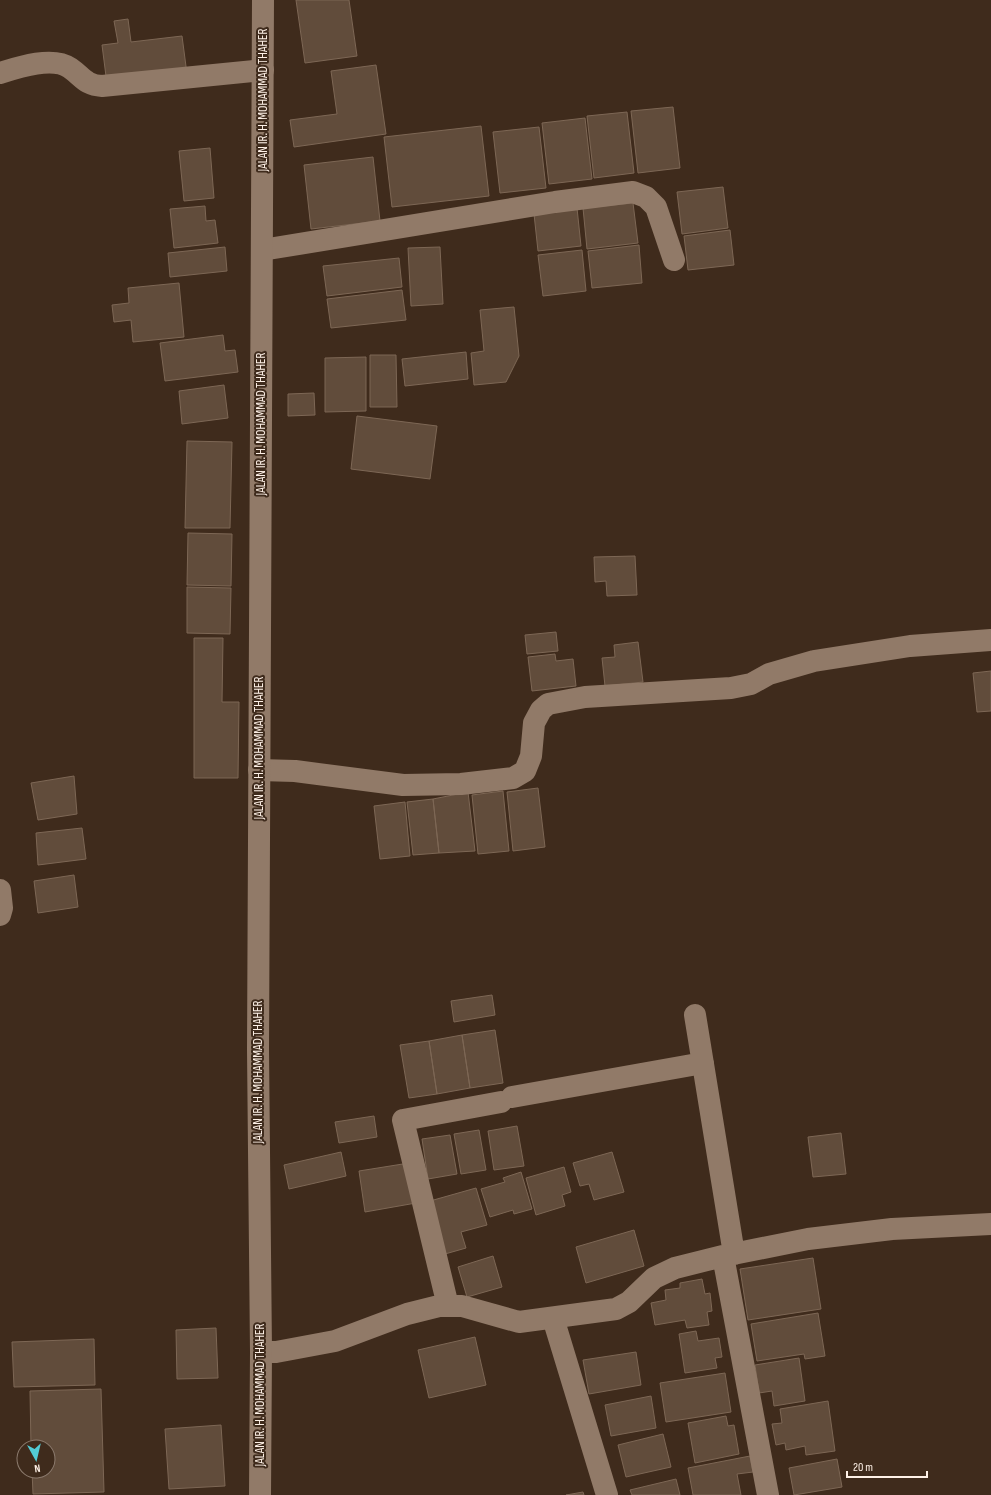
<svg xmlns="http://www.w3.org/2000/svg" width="991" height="1495" font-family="'Sofia Sans Condensed',sans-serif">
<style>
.building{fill:#614c3b;stroke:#7d6755}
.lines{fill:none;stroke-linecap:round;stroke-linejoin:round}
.minor{stroke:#917a68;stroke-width:22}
.secondary{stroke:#917a68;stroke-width:22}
.labels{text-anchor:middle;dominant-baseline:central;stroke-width:4;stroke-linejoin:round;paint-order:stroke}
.street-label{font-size:13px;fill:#fef1e7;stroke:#3f2b1c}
</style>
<rect width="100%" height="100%" fill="#3f2b1c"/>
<path class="building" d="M296,0h53l8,56 -52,7z
M128,19l3,23 51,-6 5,38 -80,10 -5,-39 16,-2 -4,-22z
M376,65l10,69 -92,13 -4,-27 47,-6 -6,-43z
M673,107l7,61 -42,5 -7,-62z
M627,112l7,61 -40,5 -7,-62z
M585,118l7,61 -43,5 -7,-61z
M481,126l8,70 -97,11 -8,-70z
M539,127l7,61 -46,5 -7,-61z
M210,148l4,50 -30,3 -5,-50z
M373,157l7,64 -69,8 -7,-64z
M723,187l5,41 -46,6 -5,-42z
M633,203l5,40 -51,6 -4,-41z
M205,206l1,15 9,-1 3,23 -44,5 -4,-39z
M577,208l4,38 -43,5 -4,-37z
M730,230l4,35 -46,5 -4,-34z
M639,245l3,38 -50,5 -4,-37z
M225,247l2,24 -57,6 -2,-24z
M440,247l3,57 -32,2 -3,-58z
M582,250l4,41 -43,5 -5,-41z
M399,258l3,29 -75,9 -4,-30z
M179,283l5,54 -51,5 -2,-22 -17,2 -2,-17 17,-2 -1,-15z
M402,290l4,30 -75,8 -4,-29z
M514,307l5,49 -13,26 -32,3 -3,-32 13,-2 -4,-41z
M223,335l2,16 10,-1 3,22 -73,9 -5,-38z
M466,352l2,27 -63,7 -3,-27z
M370,355h26l1,52h-27z
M366,357v54l-41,1v-54z
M224,385l4,33 -46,6 -3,-33z
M314,393l1,22 -27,1v-22z
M357,416l80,10 -7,53 -79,-10z
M187,441l45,1 -2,86h-45z
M188,533l44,1 -1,52 -44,-1z
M635,556l2,39 -30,1 -1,-15 -11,1 -1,-25z
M187,587l44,1 -1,46 -43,-1z
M556,632l2,19 -31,3 -2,-19z
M194,638h29l-1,64h17l-1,76h-44z
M638,642l5,40 -38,4 -3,-28 13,-1 -1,-12z
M555,654l1,7 17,-2 3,27 -44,5 -4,-34z
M991,671v40l-14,1 -4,-39z
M74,776l3,38 -39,6 -7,-37z
M538,788l7,59 -32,4 -6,-59z
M503,791l6,60 -31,3 -6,-59z
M468,792l7,59 -36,2 -6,-54z
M433,799l6,54 -26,2 -6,-53z
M405,802l5,54 -30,3 -6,-53z
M82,828l4,31 -48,6 -2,-32z
M74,875l4,32 -40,6 -4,-32z
M492,995l3,20 -41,7 -3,-21z
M495,1030l8,53 -33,5 -8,-53z
M462,1035l8,53 -33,6 -8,-53z
M429,1041l8,53 -28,4 -9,-53z
M374,1116l3,21 -38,6 -4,-21z
M517,1126l7,40 -30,4 -6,-39z
M479,1130l7,40 -25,4 -7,-40z
M841,1133l5,41 -33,3 -5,-40z
M450,1135l7,39 -29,5 -6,-40z
M341,1152l5,24 -57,13 -5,-24z
M612,1152l12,40 -30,8 -5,-16 -9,2 -7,-23z
M409,1163l7,40 -51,9 -6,-41z
M564,1167l7,25 -9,3 3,11 -29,9 -10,-37z
M521,1172l11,37 -18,5 -1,-4 -23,7 -9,-28 24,-7 -2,-4z
M476,1188l11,37 -26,7 5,16 -21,6 -15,-53z
M634,1230l10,36 -58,17 -10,-36z
M493,1256l9,31 -35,10 -9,-30z
M813,1258l8,51 -73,11 -8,-51z
M702,1279l3,15 5,-1 2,18 -5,1 2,13 -22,3 -2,-8 -30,5 -4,-22 15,-3 -1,-10 15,-2v-5z
M818,1313l7,43 -20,3 -1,-5 -47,7 -6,-37z
M216,1328l2,50 -41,1 -1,-49z
M696,1331l2,10 21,-3 3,19 -7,1 2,10 -32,5 -6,-39z
M475,1337l11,48 -57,13 -11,-48z
M94,1339l1,46 -81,2 -2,-45z
M636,1352l5,33 -52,9 -6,-34z
M799,1358l6,43 -31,5 -2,-15 -13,2 -4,-28z
M725,1373l6,39 -65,10 -6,-39z
M101,1389l3,103 -71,2 -1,-23h16v-24h-17l-1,-56z
M651,1396l5,32 -45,8 -6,-31z
M828,1401l7,50 -29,4 -1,-9 -19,4 -1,-7 -9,2 -4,-21 10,-1 -2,-14z
M726,1416l2,10 6,-1 5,29 -44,9 -7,-40z
M221,1425l4,61 -56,3 -4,-60z
M663,1434l8,33 -45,10 -8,-32z
M750,1456l3,16 -16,2 4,21h-48l-5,-27z
M837,1459l5,28 -48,8 -5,-27z
M676,1479l4,16h-48l-2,-5z
M583,1492l1,3h-18z"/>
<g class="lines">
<path class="minor" d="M0,73c19,-6 53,-17 70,-5 13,9 15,17 32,18l161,-16
M262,250l293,-48 78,-10 13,5 10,10 18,53
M259,770l36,1 108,14 58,-1 52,-6 12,-7 6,-15 3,-33 7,-13 7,-6 37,-7 146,-9 20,-4 18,-10 45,-13 96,-15 81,-6
M0,890l2,18 -2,7
M695,1015l39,239
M512,1097l191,-34
M723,1256l45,239
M448,1306l-45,-186 98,-18
M553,1318l54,177
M261,1352h15l59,-11 72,-27 32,-8h23l57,16 97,-13 13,-7 25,-24 21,-10 48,-12 85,-17 84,-10 99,-5"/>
<path class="secondary" d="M260,1495l1,-143 -3,-302 5,-1050"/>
</g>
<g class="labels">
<g class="street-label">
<text transform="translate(263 100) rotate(-90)">JALAN IR. H. MOHAMMAD THAHER</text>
<text transform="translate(261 424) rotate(-90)">JALAN IR. H. MOHAMMAD THAHER</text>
<text transform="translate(259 748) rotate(-90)">JALAN IR. H. MOHAMMAD THAHER</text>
<text transform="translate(258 1072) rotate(-90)">JALAN IR. H. MOHAMMAD THAHER</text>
<text transform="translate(260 1395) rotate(-90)">JALAN IR. H. MOHAMMAD THAHER</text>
</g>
</g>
<g transform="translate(36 1459) rotate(172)"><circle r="19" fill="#3f2b1c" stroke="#8b7a6d"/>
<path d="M0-3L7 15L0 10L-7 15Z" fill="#52ccd6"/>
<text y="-6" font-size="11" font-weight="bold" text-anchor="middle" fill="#fef1e7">N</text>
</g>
<path d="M847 1471v6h80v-6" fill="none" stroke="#fef1e7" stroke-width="2"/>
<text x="853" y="1471" font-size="12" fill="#fef1e7" stroke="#3f2b1c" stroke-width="3" paint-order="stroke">20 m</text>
</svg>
